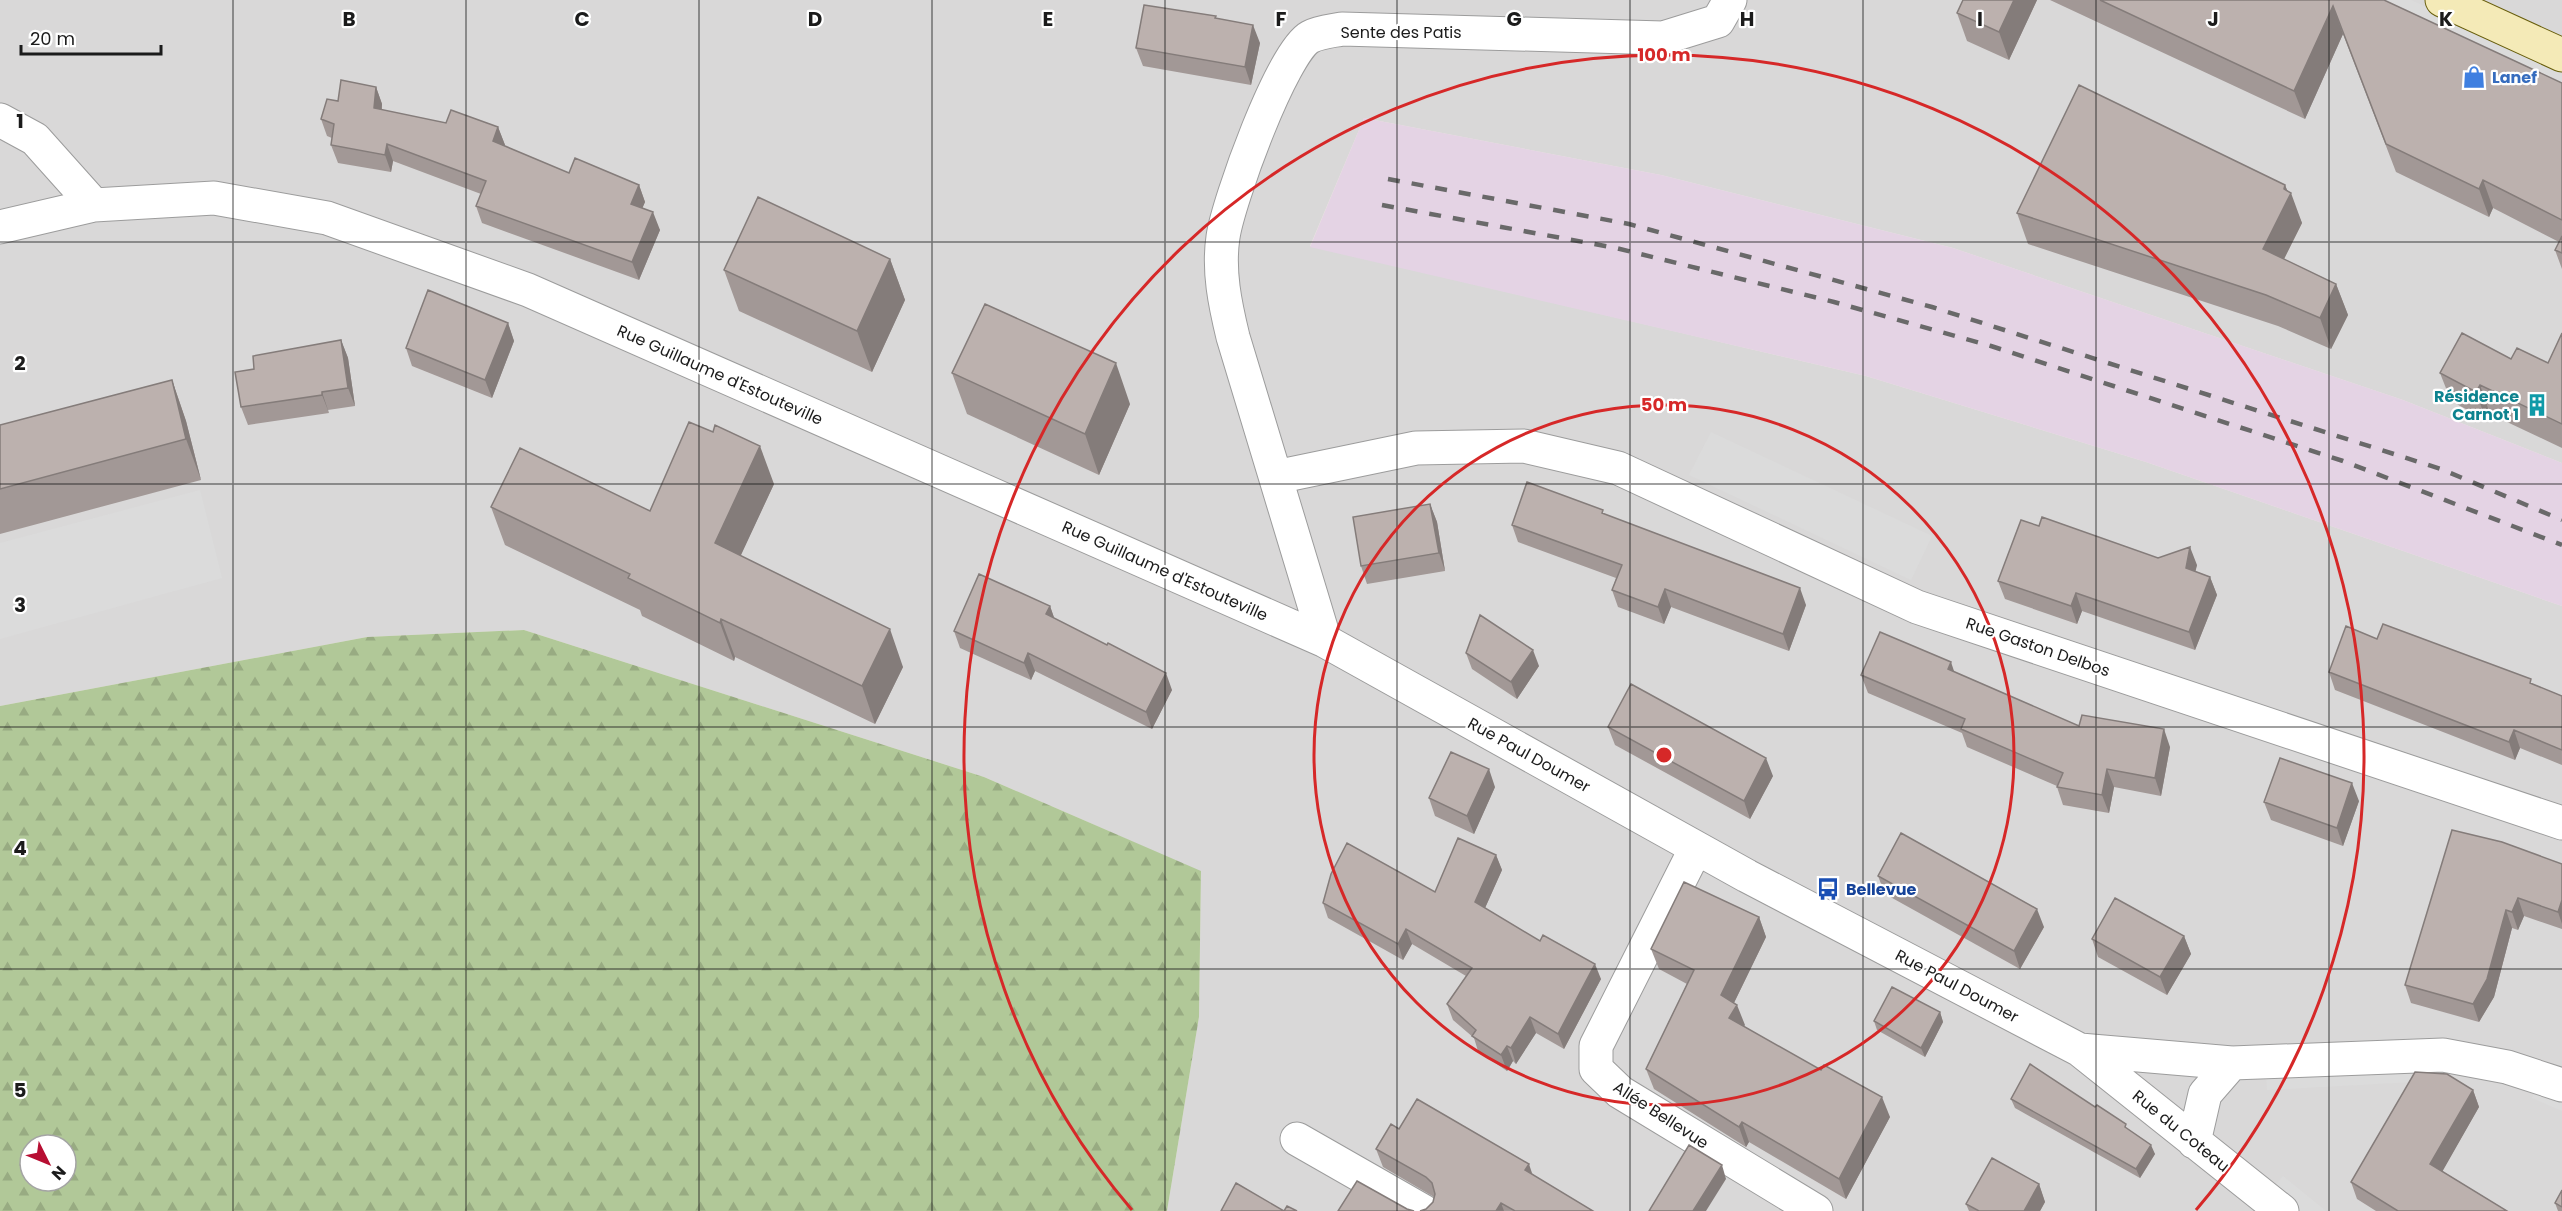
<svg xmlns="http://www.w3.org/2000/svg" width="2562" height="1211" font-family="Poppins,sans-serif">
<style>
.residential{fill:#d9d8d8}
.railway{fill:#e4d3e4}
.forest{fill:url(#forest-firs);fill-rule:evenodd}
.parking{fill:#dbdbdb}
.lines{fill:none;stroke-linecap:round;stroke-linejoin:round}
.minor-casing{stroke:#9c9c9c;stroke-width:35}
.secondary-casing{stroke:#685e0c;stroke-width:35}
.minor{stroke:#fff;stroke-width:33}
.secondary{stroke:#f4eab7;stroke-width:33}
.rail{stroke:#696969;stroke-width:4.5;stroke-dasharray:12 12;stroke-linecap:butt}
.wall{fill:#a29896}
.shaded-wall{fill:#847c7a}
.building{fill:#bcb1ae;stroke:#847c7a;stroke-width:1.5}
.grid{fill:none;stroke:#1b1b1b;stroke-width:1.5;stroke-opacity:0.55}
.ring{fill:none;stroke:#d62828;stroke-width:3}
.labels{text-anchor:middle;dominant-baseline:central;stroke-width:4.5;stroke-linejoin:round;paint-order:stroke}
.street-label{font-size:16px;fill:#1b1b1b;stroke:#fff}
.shop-label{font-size:16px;font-weight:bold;fill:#366cbe;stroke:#fff;text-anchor:start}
.culture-label{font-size:16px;font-weight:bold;fill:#0d838f;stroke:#fff;text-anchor:end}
.transit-label{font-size:16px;font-weight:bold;fill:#164399;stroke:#fff;text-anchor:start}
.grid-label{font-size:20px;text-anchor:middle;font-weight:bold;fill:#1b1b1b;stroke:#fff;stroke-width:4.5;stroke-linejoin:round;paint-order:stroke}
.centre{fill:#d62828;stroke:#fff;stroke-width:3}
.ring-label{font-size:18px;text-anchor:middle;font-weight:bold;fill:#d62828;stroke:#fff;stroke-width:4.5;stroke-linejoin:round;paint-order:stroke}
</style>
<defs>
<pattern id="forest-firs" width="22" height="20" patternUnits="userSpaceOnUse" patternTransform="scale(1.5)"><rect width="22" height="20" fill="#b1c898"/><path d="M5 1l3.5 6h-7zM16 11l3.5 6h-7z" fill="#98ab82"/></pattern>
</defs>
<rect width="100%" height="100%" fill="#ece6e1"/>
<path class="residential" d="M0,0h2562v463l-159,-63 -450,-152 -292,-73 -297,-57 -54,128 556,130 280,86 416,144v605h-1395l32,-194 2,-145 -120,-53 -97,-42 -460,-147 -157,7 -367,69z"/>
<path class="railway" d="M1364,118l297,57 292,73 450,152 159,63v143l-416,-144 -280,-86 -556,-129z"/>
<path class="forest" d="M524,630l460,147 217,94 -2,146 -32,194h-1167v-505l367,-69zM30,1145h36v36h-36z"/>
<path class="parking" d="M2358,0h53l151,69v25z
M1711,432l221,104 -21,44 -222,-105z
M200,490l22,88 -222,61v-96z
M2449,1063l1,17 -183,10 -1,-16z
M2537,1085l25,10v16l-30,-13z
M2283,1176l43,35h-26l-27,-23z"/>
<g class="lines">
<g class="minor-casing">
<path id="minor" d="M0,120l35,19 59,66
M0,227l94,-22 120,-7 113,20 201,72 797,351 422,235 333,174 152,13 211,-8 64,12 55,18
M1276,477l140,-29 108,-2 94,22 299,139 645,216
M1325,641l-92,-304c-8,-33 -15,-66 -10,-100 5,-35 59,-185 87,-200 9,-5 22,-6 32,-8l321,9 55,-17 12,-21
M1696,848l-100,198v23l24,23 196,119
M2080,1050l202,161
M1297,1139l126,72
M2194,1142l11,-48 27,-31"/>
</g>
<g class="secondary-casing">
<path id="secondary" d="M2442,0l120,55"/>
</g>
<use href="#minor" class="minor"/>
<use href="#secondary" class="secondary"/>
<path class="rail" d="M1388,179l241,45 303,83 509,162 121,51
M1382,205l234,43 218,54 157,44 352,115 219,84"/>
</g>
<path class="wall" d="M1963,0h74l-28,60 -42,-19 -10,-28z
M2050,0h334l178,83v186l-7,-19 4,-8 -66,-34 -4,9 -93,-45 -53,-138 -38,85z
M1216,16v2l44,25 -9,42 -108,-19 -7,-18z
M376,87l6,17v6l64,13 52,4 7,18 -1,1 65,27 70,12 6,17 -3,6 18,22 -21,50 -157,-57 -6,-17 5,-12 -88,-33 -2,11 -53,-9 -7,-18 1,-7 -5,-2 -6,-17 17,-18z
M2285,185l17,38 -18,36 52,25 12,31 -17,34 -53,-23 -250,-82 -11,-31z
M890,259l15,41 -33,72 -133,-61 -15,-41z
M508,323l6,18 -22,57 -80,-32 -6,-18z
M2562,333v115l-72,-34 -4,6 -35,-19 -11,-28 71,-14 37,4z
M341,340l7,18 7,48 -27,4 1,3 -81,12 -7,-18 13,-38z
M952,373l178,31 -31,71 -132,-61z
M172,380l14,41 15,59 -201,54v-109z
M713,432l61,52 -34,72 163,111 -28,57 -140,-67 -1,4 -92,-45 -2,-6 -135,-65 -14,-38 159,4z
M1430,504l7,18 8,49 -78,13 -6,-18z
M1604,514l202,91 -17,46 -118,-44 -7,17 -46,-17 -6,-17 4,-12 -98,-36 -6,-17z
M2039,526l119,32 39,7 -2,6 15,6 7,18 -22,55 -113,-39 -5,13 -72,-25 -7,-18z
M1050,606l4,12 118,72 -20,39 -117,-58 -4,9 -71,-32 -6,-17z
M2377,639l156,45 29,12v69l-42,-17 -5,12 -180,-70 -6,-18z
M1466,653l73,13 -22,33 -45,-30z
M1954,672l125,54 91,21 -9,49 -47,-9 -5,26 -46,-8 -6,-18v-1l-90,-39 -5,-14 -94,-40 -7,-18z
M1608,727l165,49 -23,43 -135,-74z
M1495,787l-21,47 -39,-18 -6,-18z
M2359,801l-16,45 -72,-26 -7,-18z
M1496,855l6,15 -17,38 116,71 -37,70 -28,-16 -20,31 -3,-3 -6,10 -29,-20 -4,-13 -21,-18 -6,-16 19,-28 -54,-32 -9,16 -75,-42 -5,-15 112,-11z
M2562,864v65l-38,-13 -6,14 -6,-2 -18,69 -15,25 -68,-19 -6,-18z
M1878,876l166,51 -24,42 -135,-75z
M1759,917l7,20 -32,66 10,23 146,91 -44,82 -97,-57 -3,5 -92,-58 -8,-20 41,-85 -28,-15 -8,-20z
M2184,936l7,18 -24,41 -69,-38 -6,-18z
M1940,1012l3,10 -18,35 -48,-27 -3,-9z
M2473,1090l6,17 -37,64 65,40h-131l-19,-12 -6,-17z
M2011,1099l117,30 27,25 -15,24 -125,-70z
M1399,1129l134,46 60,36h-173l6,-2 7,-7 1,-5 -51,-30 -7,-18z
M2039,1184l6,18 -5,9h-71l-3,-7z
M2562,1190v21h-4l-3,-8z"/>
<path class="shaded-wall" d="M2014,0h23l-28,60 -10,-28z
M2333,6l10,28 -38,85 -11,-28z
M1253,25l7,18 -9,42 -6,-18z
M376,87l6,17 -2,21 -6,-17z
M498,127l7,18 -6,14 -6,-18z
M387,144l6,17 -2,11 -6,-17z
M2483,180l10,28 -4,9 -10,-28z
M639,185l6,17 -8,19 -6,-17z
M2285,185l4,11 2,-3 11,30 -28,56 -11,-30z
M653,212l7,18 -21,50 -7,-18z
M890,259l15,41 -33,72 -15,-41z
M2336,284l12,31 -17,34 -11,-31z
M508,323l6,18 -22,57 -7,-18z
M341,340l7,18 7,48 -7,-18z
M1116,363l14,41 -31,71 -14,-41z
M172,380l14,41 15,59 -15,-41z
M2480,385l10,29 -4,6 -10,-28z
M322,392l7,21 -7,-18z
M760,446l14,38 -45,97 -14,-38z
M1430,504l7,18 8,49 -6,-18z
M2190,547l7,18 -5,21 -6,-18z
M2210,577l7,18 -22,55 -6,-18z
M1800,588l6,17 -17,46 -6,-17z
M1665,589l6,18 -7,17 -6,-17z
M2076,593l6,18 -5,13 -6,-18z
M1050,606l6,17 -10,-9z
M721,619l14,38 -1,4 -14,-38z
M890,629l13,38 -28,57 -13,-38z
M1533,650l6,16 -22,33 -6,-17z
M1028,653l7,18 -4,9 -7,-17z
M1951,662l6,18 -9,-11z
M1166,673l6,17 -20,39 -6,-17z
M2164,729l6,18 -9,49 -6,-18z
M2514,730l6,18 -5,12 -6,-18z
M1766,758l7,18 -23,43 -6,-18z
M1489,769l6,18 -21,47 -7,-18z
M2107,769l7,18 -5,26 -7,-18z
M2352,783l7,18 -16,45 -6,-18z
M1496,855l6,15 -21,47 -6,-15z
M2518,898l6,18 -6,14 -6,-18z
M2562,900v24l-4,-12z
M2037,909l7,18 -24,42 -6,-18z
M2506,910l6,18 -18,69 -15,25 -6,-18z
M1759,917l7,20 -38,78 -7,-20z
M1406,929l6,15 -9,16 -5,-16z
M2184,936l7,18 -24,41 -7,-18z
M1595,964l6,15 -37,70 -6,-15z
M1737,1005l8,20 -8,13 -8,-20z
M1940,1012l3,10 -18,35 -4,-9z
M1530,1017l6,16 -20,31 -5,-16z
M1507,1046l6,15 -6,10 -6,-16z
M2473,1090l6,17 -42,74 -7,-17z
M1882,1097l8,20 -44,82 -7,-20z
M1742,1122l7,20 -3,5 -7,-20z
M2151,1145l4,9 -15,24 -4,-9z
M1529,1164l6,18 -10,-12z
M1722,1165l4,14 -20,32h-13z
M2039,1184l6,18 -5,9h-16z
M1501,1203l3,8h-8z"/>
<path class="building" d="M1963,0h51l-15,32 -42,-19z
M2100,0h284l178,83v137l-79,-40 -4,9 -93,-45 -53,-138 -39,85z
M1144,5l72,11 -1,2 38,7 -8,42 -109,-19z
M341,80l35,7 -2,21 72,15 5,-13 47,17 -5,14 76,32 6,-15 64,27 -8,19 22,8 -21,50 -156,-56 10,-25 -99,-37 -2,11 -54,-10 3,-21 -13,-5 6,-20 11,2z
M2079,85l206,100 -1,4 7,4 -28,56 73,35 -16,34 -54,-23 -249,-82z
M758,197l132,62 -33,72 -133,-61z
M2562,236v17l-7,-3z
M428,290l80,33 -23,57 -79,-32z
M985,304l131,59 -31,71 -133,-61z
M2462,333l49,26 6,-11 31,15 14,-30v91l-82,-39 -4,7 -36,-19z
M341,340l7,48 -26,4v3l-81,12 -6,-35 19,-3 -1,-13z
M172,380l14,59 -186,50v-64z
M689,422l24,10 2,-7 45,21 -45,97 175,86 -28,57 -141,-67 -1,4 -92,-45 2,-4 -139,-67 29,-59 130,63z
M1527,482l76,28 -1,3 198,75 -17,46 -118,-45 -7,18 -46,-17 10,-25 -110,-40z
M1430,504l9,49 -78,13 -8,-49z
M2042,517l116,41 32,-11 -4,21 24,9 -21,55 -113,-39 -5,13 -73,-25 23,-61 18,6z
M979,574l71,32 -4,8 61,31 1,-2 58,30 -20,39 -118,-59 -4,10 -70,-32z
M1480,615l53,35 -22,32 -45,-29z
M2383,624l148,55 -1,4 32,13v54l-48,-20 -5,12 -180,-70 17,-46 31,13z
M1880,632l71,30 -3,7 131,57 3,-11 82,14 -9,49 -48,-9 -5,26 -45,-8 6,-14 -102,-44 4,-10 -104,-44z
M1631,684l135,74 -22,43 -136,-74z
M1451,752l38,17 -22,47 -38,-18z
M2280,758l72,25 -15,45 -73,-26z
M2452,830l50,12 60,22v36l-4,12 -40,-14 -6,14 -6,-2 -19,69 -14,25 -68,-19z
M1901,833l136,76 -23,42 -136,-75z
M1458,838l38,17 -21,47 65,39 3,-6 52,29 -37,70 -28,-17 -19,31 -4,-2 -6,9 -29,-19 4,-6 -29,-26 25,-36 -66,-39 -8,15 -75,-41 8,-29 16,-31 88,49z
M1684,882l75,35 -38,78 16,10 -8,13 92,52 3,-5 58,32 -43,82 -97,-57 -3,5 -93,-58 48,-99 -43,-21z
M2115,898l69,38 -24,41 -68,-38z
M1892,987l48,25 -19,36 -47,-27z
M2030,1064l65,43 2,-2 29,19 -1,3 26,18 -15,24 -125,-70z
M2415,1072l32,2 26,16 -43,74 77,47h-109l-47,-29z
M1417,1099l112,65 -4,6 68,41h-78l-14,-8 -5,8h-76l6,-2 7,-7 2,-8 -3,-11 -6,-6 -50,-28 15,-25 8,5z
M1689,1145l33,20 -29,46h-44z
M1992,1158l47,26 -15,27h-45l-13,-7z
M1357,1181l50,28 7,2h-76z
M1236,1183l48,28h-63z
M2562,1190v17l-7,-4z
M1287,1206l10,5h-13z"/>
<path class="grid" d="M233,0v1211M466,0v1211M699,0v1211M932,0v1211M1165,0v1211M1397,0v1211M1630,0v1211M1863,0v1211M2096,0v1211M2329,0v1211M0,242h2562M0,484h2562M0,727h2562M0,969h2562"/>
<g class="ring">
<circle cx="1664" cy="755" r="350"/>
<path d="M1132 1210A700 700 0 1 1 2196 1210"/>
</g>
<defs>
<g id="shop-bare" transform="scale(1.8)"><path d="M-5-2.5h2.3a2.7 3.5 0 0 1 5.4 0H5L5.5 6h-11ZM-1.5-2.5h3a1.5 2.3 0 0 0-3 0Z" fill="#3f7fe0" stroke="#fff" stroke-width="2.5" paint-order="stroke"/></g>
<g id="building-bare" transform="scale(1.8)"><path d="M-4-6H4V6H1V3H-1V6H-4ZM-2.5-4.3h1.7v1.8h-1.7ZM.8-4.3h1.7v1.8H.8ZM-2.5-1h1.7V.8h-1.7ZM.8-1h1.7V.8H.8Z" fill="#0f9aa8" stroke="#fff" stroke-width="2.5" paint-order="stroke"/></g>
<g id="bus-bare" transform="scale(1.8)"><path d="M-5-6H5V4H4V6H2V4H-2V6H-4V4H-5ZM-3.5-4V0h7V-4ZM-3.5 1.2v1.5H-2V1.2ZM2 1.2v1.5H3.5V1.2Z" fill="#1a4fb4" stroke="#fff" stroke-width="2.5" paint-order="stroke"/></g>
</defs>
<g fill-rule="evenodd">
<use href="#shop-bare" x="2474" y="77"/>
<use href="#building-bare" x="2537" y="405"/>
<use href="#bus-bare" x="1828" y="889"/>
</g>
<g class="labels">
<g class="street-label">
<text x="1401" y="32">Sente des Patis</text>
<text transform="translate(720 375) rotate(24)">Rue Guillaume d'Estouteville</text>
<text transform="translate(1165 571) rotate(24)">Rue Guillaume d'Estouteville</text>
<text transform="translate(2038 647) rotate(19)">Rue Gaston Delbos</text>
<text transform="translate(1529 755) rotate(29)">Rue Paul Doumer</text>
<text transform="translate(1957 986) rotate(28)">Rue Paul Doumer</text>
<text transform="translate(1661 1115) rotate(33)">Allée Bellevue</text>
<text transform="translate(2181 1131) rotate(39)">Rue du Coteau</text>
</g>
<g class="shop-label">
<text x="2492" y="77">Lanef</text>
</g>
<g class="culture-label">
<text x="2519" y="396">Résidence<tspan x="2519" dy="18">Carnot 1</tspan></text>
</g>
<g class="transit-label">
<text x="1846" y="889">Bellevue</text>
</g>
</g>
<g class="grid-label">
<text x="349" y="26">B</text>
<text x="582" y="26">C</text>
<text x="815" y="26">D</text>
<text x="1048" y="26">E</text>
<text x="1281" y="26">F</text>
<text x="1514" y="26">G</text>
<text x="1747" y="26">H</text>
<text x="1980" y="26">I</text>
<text x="2213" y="26">J</text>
<text x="2446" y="26">K</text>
<text x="20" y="128">1</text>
<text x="20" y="370">2</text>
<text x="20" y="612">3</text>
<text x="20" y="855">4</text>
<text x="20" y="1097">5</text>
</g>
<circle cx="1664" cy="755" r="9" class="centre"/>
<g class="ring-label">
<text x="1664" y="61">100 m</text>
<text x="1664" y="411">50 m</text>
</g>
<g transform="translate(48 1163) rotate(133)"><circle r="28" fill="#ffffff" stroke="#a4a4a4" stroke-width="1.5"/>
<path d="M0-4.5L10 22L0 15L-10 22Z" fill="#b70e32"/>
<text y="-9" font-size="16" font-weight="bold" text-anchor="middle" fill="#1b1b1b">N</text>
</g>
<path d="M21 45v9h140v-9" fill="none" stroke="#1b1b1b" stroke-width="3"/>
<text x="30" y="45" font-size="18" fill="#1b1b1b" stroke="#ffffff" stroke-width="4.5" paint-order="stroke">20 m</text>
</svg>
